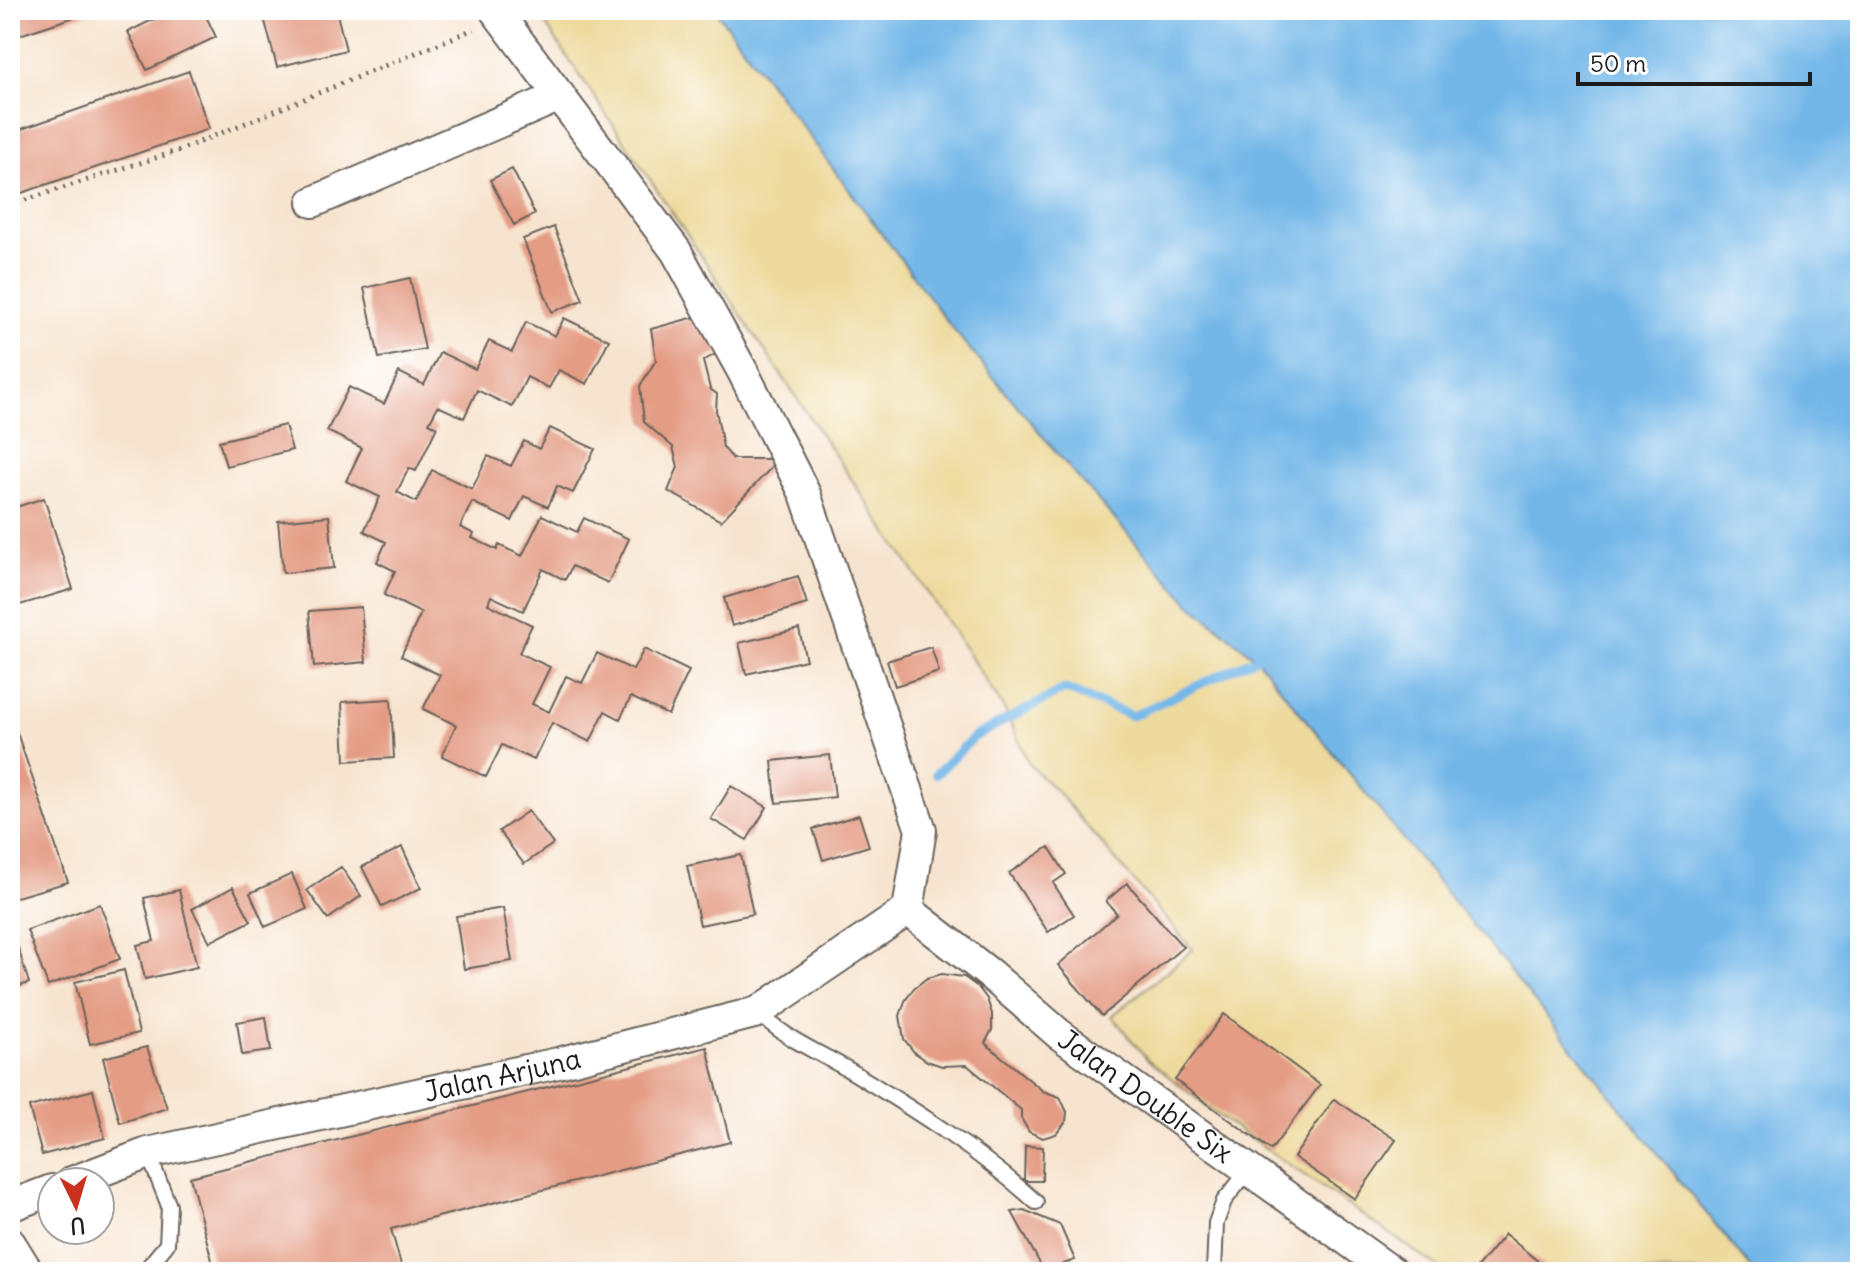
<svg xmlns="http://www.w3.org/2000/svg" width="1870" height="1282" font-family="Delius,sans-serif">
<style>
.sand{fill:#eeda9e;stroke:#857b5d;stroke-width:2}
.water{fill:#73b7e8;stroke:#486a82;stroke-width:2}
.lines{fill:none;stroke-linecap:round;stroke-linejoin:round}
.stream{stroke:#73b7e8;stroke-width:9}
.building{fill:#e49c84}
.service-casing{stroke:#69625b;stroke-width:18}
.minor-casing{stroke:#69625b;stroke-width:34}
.path{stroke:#69625b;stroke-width:5;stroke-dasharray:2 6;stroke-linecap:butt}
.service{stroke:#fff;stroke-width:14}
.minor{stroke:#fff;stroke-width:30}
.labels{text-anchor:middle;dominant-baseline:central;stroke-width:6;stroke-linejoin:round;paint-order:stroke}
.street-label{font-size:28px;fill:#1c1c1c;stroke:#fff}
</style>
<rect width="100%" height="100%" fill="#fff"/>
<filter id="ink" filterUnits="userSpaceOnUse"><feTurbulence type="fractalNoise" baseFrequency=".0125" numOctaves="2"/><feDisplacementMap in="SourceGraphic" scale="16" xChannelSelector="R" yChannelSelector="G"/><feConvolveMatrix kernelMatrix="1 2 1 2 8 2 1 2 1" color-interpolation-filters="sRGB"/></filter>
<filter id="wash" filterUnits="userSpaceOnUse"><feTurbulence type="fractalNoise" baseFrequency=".006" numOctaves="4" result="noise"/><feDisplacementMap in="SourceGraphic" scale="32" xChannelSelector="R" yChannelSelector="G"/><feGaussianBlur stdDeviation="1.8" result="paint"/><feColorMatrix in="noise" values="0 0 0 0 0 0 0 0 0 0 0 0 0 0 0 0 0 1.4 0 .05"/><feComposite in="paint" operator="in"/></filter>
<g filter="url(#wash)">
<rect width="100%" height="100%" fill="#f7e4cf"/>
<path class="sand" d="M536,10h179l237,318 121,144 117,132 66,54 498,614h-309l-228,-157 -70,-56 -35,-43 81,-66 -133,-155 -31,-31 -24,-54 -59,-90z"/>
<path class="water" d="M715,10h1145v1262h-106l-498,-614 -66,-54 -117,-132 -121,-144z"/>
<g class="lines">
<path class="stream" d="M936,774l38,-37 91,-48 67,27 124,-58"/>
</g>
<g id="blocks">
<path class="building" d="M10,10h83v1l-83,27z
M172,10h31l13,27 -69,33 -19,-38z
M262,10h74l10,40 -69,17z
M189,71l20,58 -199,68v-64z
M512,169l23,45 -21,11 -24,-45z
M554,227l29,73 -31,12 -29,-73z
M410,278l15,71 -46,9 -15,-70z
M699,316l20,36 -16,9 7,28 7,5 -1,16 7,37 10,12h43l-7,11 -48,51 -53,-30 10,-24 -5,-20 -29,-25 -4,-36 16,-26 -5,-31z
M564,318l45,22 -22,44 -28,-14 -10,18 -22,-11 -15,30 -35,-17 -13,28 -26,-12 -9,17 8,4 -21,44 -7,-3 -12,24 19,10 16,-32 40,19 16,-33 23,10 13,-25 15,8 11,-21 45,21 -22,44 -16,-7 -9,21 -24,-11 -12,25 -40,-19 -12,25 14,7 -2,4 25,12 2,-5 23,11 20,-41 35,17 7,-14 45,21 -21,44 -36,-17 -7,14 -22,-11 -20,42 -32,-15 -3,8 44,21 -13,28 31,14 -18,37 17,8 17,-36 16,7 15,-30 36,17 11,-21 45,22 -21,44 -37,-18 -11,22 -15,-8 -15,31 -38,-19 -18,37 -32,-15 -16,32 -44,-21 14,-31 -33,-16 17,-34 -39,-19 20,-43 -37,-18 11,-24 -18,-9 9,-20 -22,-11 16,-34 -34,-16 16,-33 -35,-17 22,-44 35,17 15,-32 25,13 16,-33 35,17 14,-28 23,11 14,-30 29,14z
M285,425l7,25 -66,16 -7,-25z
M44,498l29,91 -63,19v-99z
M329,516l5,52 -51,5 -5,-52z
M798,576l9,28 -75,22 -8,-28z
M361,607l5,55 -52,5 -5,-56z
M799,629l7,31 -60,14 -7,-31z
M931,647l8,25 -44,14 -8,-25z
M391,699l3,59 -49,3 -3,-59z
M15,727l53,155 -58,17v-170z
M830,755l5,42 -59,6 -4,-42z
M731,786l36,21 -20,33 -36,-21z
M528,811l25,33 -29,20 -25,-33z
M859,815l10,31 -46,14 -10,-31z
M402,847l19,41 -39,19 -20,-40z
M1049,847l17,27 -13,9 21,32 -26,17 -39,-59z
M741,855l12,59 -53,11 -13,-59z
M341,867l20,29 -33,23 -21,-29z
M292,874l15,35 -42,18 -15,-34z
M1127,883l56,64 -81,69 -44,-51 59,-51 -11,-13z
M233,887l18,34 -41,21 -18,-33z
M179,890l18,77 -52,12 -8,-34 17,-4 -10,-43z
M100,904l20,55 -72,27 -21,-56z
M503,908l9,53 -48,8 -8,-53z
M11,925l18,58 -19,6v-63z
M124,970l15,63 -49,11 -15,-62z
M942,974l22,3 14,10 9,12 5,15v16l-7,13 58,48 17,6 7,15 -1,10 -10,12 -13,4 -14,-6 -8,-14v-8l-54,-45 -25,1 -15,-5 -13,-9 -10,-13 -4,-23 5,-15 9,-13 13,-10z
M1224,1014l96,71 -49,65 -96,-70z
M266,1017l5,34 -29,4 -5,-33z
M147,1047l20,61 -47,15 -17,-65z
M707,1047l23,95 -339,87 12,43h-188l-25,-95z
M93,1090l12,48 -63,17 -13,-48z
M1334,1099l62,41 -41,59 -61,-42z
M1025,1146l18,1 -1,34h-18z
M1024,1210l36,15 15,35 -31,11 -32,-59z
M1505,1234l46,38 -76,-2z"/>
</g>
</g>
<g filter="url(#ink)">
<use href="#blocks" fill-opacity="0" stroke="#69625b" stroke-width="2"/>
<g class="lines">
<g class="service-casing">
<path id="service" d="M758,1012c28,28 65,42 98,62 63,39 125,78 180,128
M144,1272l23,-28 2,-38 -21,-53
M1214,1272l2,-49 8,-22 24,-30"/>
</g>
<g class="minor-casing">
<g id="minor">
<path d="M495,10l181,241 67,121 62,122 116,336 -13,80"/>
<path d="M313,202l247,-106"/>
<path id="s1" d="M908,910l83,65 68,59 333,238"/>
<path id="s2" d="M72,1182l76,-29 410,-90 200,-51 150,-102"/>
<path d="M10,1206l42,-16"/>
<path d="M10,1243l18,29"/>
</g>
</g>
<path class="path" d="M10,205l170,-55 294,-121"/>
<use href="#service" class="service"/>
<use href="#minor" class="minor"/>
</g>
</g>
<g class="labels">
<g class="street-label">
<text stroke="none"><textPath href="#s2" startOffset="444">Jalan Arjuna</textPath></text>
<text stroke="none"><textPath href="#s1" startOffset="302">Jalan Double Six</textPath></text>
</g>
</g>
<rect width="1870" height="1282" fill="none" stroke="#fff" stroke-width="40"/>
<g transform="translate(76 1206) rotate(175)"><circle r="38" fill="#ffffff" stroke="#a4a4a4" stroke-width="2"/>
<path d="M0-6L14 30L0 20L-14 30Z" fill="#c8321e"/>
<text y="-12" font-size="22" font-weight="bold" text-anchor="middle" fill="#1c1c1c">U</text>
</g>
<path d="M1578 72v12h232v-12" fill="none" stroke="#1c1c1c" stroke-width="4"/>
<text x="1590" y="72" font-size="24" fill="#1c1c1c" stroke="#ffffff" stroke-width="6" paint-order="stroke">50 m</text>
</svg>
